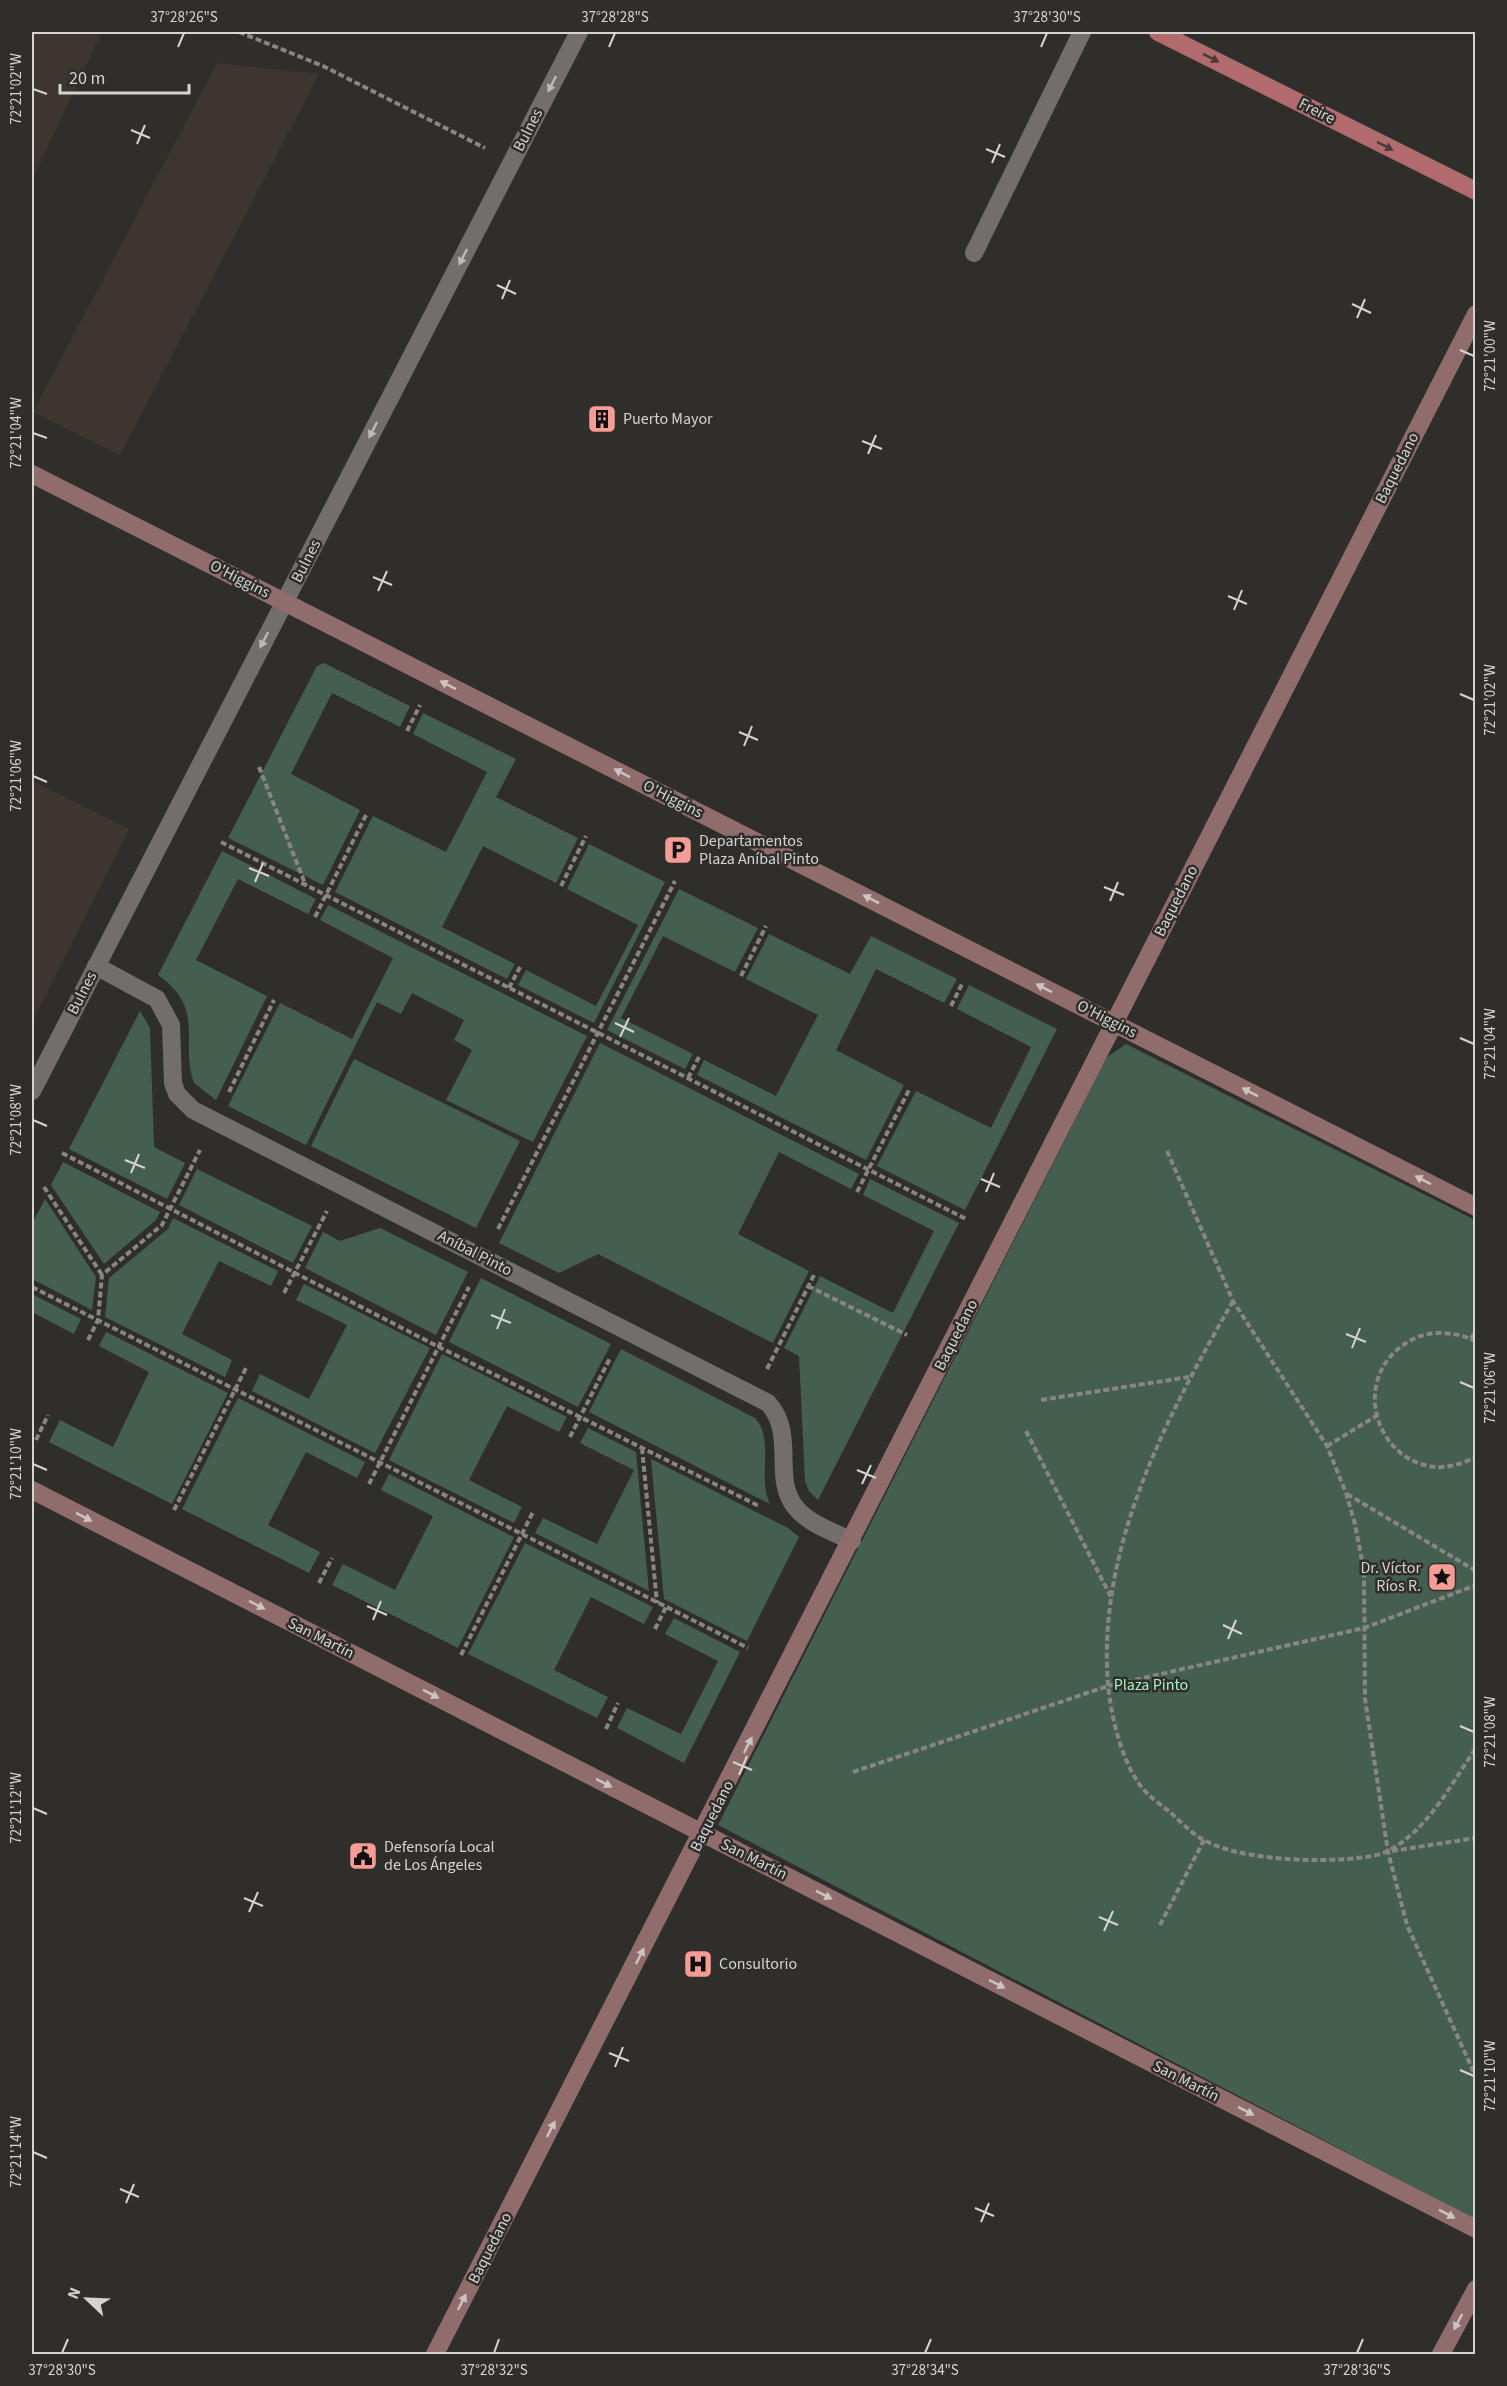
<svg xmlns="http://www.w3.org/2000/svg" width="1507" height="2386" font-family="'Source Sans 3',sans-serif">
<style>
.built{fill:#3c362e}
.green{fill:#445f4f}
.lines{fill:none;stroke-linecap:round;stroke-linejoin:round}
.path{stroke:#878683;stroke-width:4;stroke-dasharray:6 3;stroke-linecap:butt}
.lane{stroke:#716e6b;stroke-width:18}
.street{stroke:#716e6b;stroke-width:18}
.secondary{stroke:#916c6c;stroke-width:18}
.primary{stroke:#b16a6d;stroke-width:18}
.oneway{fill:#4a3a38}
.oneway2{fill:#bcbab8}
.oneway3{fill:#cbc4c3}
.ticks{fill:none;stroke:#d5d4d2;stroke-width:2}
.labels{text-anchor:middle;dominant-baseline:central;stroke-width:5;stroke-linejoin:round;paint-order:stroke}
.street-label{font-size:16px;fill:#d5d4d2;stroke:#302e2b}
.poi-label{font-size:16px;fill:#d5d4d2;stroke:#302e2b;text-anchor:start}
.park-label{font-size:16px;fill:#a4f3c5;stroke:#302e2b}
.neatline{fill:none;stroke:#d5d4d2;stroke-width:2}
.ticks-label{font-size:15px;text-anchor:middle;fill:#d5d4d2}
</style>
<rect width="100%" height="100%" fill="#302e2b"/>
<path class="built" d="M32,32h70l-70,148z
M217,63l102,11 -199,381 -87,-43z
M32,781l97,48 -97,193z"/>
<path class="green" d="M324,663l86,43 -10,21 -68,-34 -41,81 69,36 -37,75 -95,-47 89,-172z
M423,713l93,46 -20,38 82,41 -22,45 -73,-37 -41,81 73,37 -8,15 -172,-87 38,-76 73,36 41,-80 -74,-38z
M589,844l76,38 -71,141 -76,-38 8,-15 70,36 42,-81 -71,-36z
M222,851l94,48 -8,15 -70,-35 -42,81 71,36 -51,104 -22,-17c-15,-43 13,-73 -36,-108z
M679,889l79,39 -23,44 -72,-36 -42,82 72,36 -8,15 -78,-39z
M328,905l259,131 -54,106 -87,-42 26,-50 -18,-10 10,-20 -52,-27 -11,21 -24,-12 -71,143 -78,-39 52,-103 72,36 41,-81 -73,-38z
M769,934l81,40 21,-38 86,43 -13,24 -68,-34 -40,81 68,35 -38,75 -169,-85 7,-15 72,36 42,-81 -72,-36z
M969,985l88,44 -92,181 -88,-44 39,-75 75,37 40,-81 -74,-38z
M140,1011l10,17 4,119 31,16 -18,36 -98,-50z
M600,1043l259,131 -8,15 -72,-37 -41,82 71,37 -36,72 -175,-89 -39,19 -60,-30z
M1126,1044l349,176v999l-757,-394 389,-768z
M354,1059l166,82 -44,87 -165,-82z
M63,1162l97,50 -4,8 -52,44 -53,-79z
M197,1169l115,57 -19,37 -114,-58z
M870,1179l89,44 -141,277 -9,-9 -4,-10 -6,-125 -15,-8 36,-72 73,37 41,-82 -71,-36z
M45,1199l51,78 -4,33 -60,-31v-55z
M173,1218l105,53 -7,15 -52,-25 -37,73 50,26 -7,17 -120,-60 4,-39 59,-49z
M380,1228l88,44 -32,63 -131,-67 18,-36 17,9z
M481,1278l130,66 -33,63 -129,-65z
M304,1284l126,64 -55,105 -123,-62 8,-17 49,25 38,-74 -51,-25z
M32,1294l49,25 -7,15 -42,-22z
M106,1332l122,61 -56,111 -123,-62 11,-22 53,27 36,-75 -50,-26z
M621,1349l134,69c20,22 2,60 15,86l-181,-92z
M442,1354l125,63 -8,15 -52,-26 -38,74 53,27 -8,16 -125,-63z
M238,1398l127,64 -8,16 -51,-26 -38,73 52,27 -11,21 -127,-64z
M588,1428l48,24 13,139 -114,-58 8,-15 54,26 37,-74 -54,-27z
M651,1459l137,69 11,9 -52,104 -83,-42z
M389,1474l125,63 -56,111 -126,-63 11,-21 52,26 38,-74 -52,-26z
M525,1543l128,64 -9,17 -53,-27 -37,73 54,27 -11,21 -129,-64z
M674,1618l66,34 -56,111 -67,-35 10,-20 54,26 37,-73 -53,-27z"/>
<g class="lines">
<path class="path" d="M239,32l84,34 162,82
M407,731l13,-26
M259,767l47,119
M221,842l745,377
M561,886l25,-50
M315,917l52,-104
M741,976l25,-50
M509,988l11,-21
M951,1006l12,-24
M688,1078l11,-21
M229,1092l45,-92
M1167,1151l66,150 94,145 19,47 9,31 9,47 1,128 23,153 19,73 69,152
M62,1153l377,194 320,159
M44,1187l58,88
M857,1192l53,-104
M498,1229l177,-348
M808,1286l99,49
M32,1287l716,361
M284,1293l43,-82
M1233,1301c-66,115 -136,246 -125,383 3,32 13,75 32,101 8,11 21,20 31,28 10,9 21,21 33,27 28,16 81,20 113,20 19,0 58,-1 73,-10 40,-23 61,-66 86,-102
M1471,1339l5,-9
M88,1340l10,-20 4,-45 60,-50 38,-75
M1476,1342c-12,-8 -27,-9 -40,-9 -15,1 -27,7 -38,16 -45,38 -20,112 37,118 14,1 28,-4 41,-10
M767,1369l48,-96
M1041,1400l148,-23
M1026,1431l85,166
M570,1437l40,-79
M36,1440l12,-25
M1327,1446l49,-30
M642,1448l15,155
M369,1484l100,-197
M1347,1494l129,77
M174,1510l72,-142
M319,1583l13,-25
M655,1629l11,-22
M461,1655l72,-143
M606,1729l12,-26
M853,1772l255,-86 256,-58 112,-43
M1392,1851l84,-13
M1160,1925l44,-85"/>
<path class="lane" d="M974,253l108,-221"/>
<path class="street" d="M96,966l61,33 14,26 2,58 4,11 16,16 575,293c29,32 3,75 28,105 13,16 38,24 56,33
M32,1091l547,-1059"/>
<path class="secondary" d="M32,474l1444,733
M32,1490l1444,739
M435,2354l1041,-2040
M1441,2354l35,-65"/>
<path class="primary" d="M1158,32l318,159"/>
</g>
<defs><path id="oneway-solid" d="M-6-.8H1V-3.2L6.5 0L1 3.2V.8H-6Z" transform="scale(1.5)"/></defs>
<g class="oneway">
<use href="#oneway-solid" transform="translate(1211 58) rotate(27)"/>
<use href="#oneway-solid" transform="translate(1385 146) rotate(27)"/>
</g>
<g class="oneway2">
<use href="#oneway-solid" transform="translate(552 84) rotate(117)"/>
<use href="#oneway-solid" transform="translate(463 257) rotate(117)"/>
<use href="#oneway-solid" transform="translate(373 430) rotate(117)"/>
<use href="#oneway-solid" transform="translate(264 640) rotate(117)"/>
</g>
<g class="oneway3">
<use href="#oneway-solid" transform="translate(448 685) rotate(-153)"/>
<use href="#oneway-solid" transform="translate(622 773) rotate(-153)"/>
<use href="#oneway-solid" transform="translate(871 899) rotate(-153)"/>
<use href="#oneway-solid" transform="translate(1044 988) rotate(-153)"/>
<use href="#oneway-solid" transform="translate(1250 1092) rotate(-153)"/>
<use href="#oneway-solid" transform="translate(1423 1180) rotate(-153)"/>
<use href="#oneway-solid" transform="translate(84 1517) rotate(27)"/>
<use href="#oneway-solid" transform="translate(257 1605) rotate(27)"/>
<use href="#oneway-solid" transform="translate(431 1694) rotate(27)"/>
<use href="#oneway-solid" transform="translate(748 1745) rotate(-63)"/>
<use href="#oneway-solid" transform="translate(604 1783) rotate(27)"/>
<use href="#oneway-solid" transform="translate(824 1895) rotate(27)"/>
<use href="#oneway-solid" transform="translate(640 1956) rotate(-63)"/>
<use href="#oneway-solid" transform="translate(997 1984) rotate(27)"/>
<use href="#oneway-solid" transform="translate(1246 2111) rotate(27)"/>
<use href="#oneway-solid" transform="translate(551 2129) rotate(-63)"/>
<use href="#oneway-solid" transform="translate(1447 2214) rotate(27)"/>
<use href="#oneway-solid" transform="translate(462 2302) rotate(-63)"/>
<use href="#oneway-solid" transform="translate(1458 2322) rotate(118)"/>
</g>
<path class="ticks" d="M178,47l6,-14M609,47l6,-14M1041,47l6,-14M33,89l14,5M131,130l19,8M137,144l8,-19M986,149l19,8M992,163l8,-19M497,285l19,9M502,299l8,-19M1352,304l19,9M1357,318l8,-19M1460,350l14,6M33,433l14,5M862,441l20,8M868,454l8,-19M373,577l19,8M378,591l9,-20M1228,596l19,8M1234,610l8,-20M1460,694l14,6M739,732l19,8M744,746l8,-20M33,776l14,6M249,868l20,8M255,882l8,-19M1104,887l20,8M1110,901l8,-19M615,1023l19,9M620,1037l9,-19M1460,1038l14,6M33,1120l14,6M125,1160l20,8M131,1173l8,-19M981,1179l19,8M986,1192l8,-19M491,1315l20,8M497,1329l8,-20M1346,1334l20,8M1352,1348l8,-20M1460,1382l14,6M33,1464l14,6M857,1470l19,8M862,1484l9,-19M367,1606l20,9M373,1620l8,-19M1223,1625l19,9M1228,1639l8,-19M1460,1726l14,6M733,1762l19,8M739,1775l8,-19M33,1808l14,6M244,1898l19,8M249,1912l9,-20M1099,1917l19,8M1104,1931l9,-20M609,2053l20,8M615,2067l8,-20M1460,2070l14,6M33,2152l14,6M120,2189l19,8M126,2203l8,-19M975,2208l19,8M981,2222l8,-19M62,2353l6,-14M494,2353l5,-14M925,2353l6,-14M1357,2353l6,-14"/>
<defs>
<g id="building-square" transform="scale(1.5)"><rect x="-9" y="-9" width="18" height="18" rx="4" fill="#f59c96" stroke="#302e2b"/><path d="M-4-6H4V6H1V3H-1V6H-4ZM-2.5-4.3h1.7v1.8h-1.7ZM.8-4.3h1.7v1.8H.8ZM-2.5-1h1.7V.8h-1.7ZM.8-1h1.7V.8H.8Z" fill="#111"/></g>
<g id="parking-square" transform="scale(1.5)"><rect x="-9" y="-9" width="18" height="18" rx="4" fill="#f59c96" stroke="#302e2b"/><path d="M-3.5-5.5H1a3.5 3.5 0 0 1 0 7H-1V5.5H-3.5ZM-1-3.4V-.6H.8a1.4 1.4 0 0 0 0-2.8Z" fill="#111"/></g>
<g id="sight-square" transform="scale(1.5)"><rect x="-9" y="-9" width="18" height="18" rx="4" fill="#f59c96" stroke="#302e2b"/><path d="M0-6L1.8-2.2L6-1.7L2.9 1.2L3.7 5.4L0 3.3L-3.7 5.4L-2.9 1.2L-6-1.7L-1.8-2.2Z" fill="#111"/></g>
<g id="civic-square" transform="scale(1.5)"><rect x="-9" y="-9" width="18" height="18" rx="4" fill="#f59c96" stroke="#302e2b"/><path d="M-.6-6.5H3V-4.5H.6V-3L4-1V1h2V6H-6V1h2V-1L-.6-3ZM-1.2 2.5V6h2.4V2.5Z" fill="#111"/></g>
<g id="hospital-square" transform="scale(1.5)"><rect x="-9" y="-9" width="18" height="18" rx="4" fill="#f59c96" stroke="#302e2b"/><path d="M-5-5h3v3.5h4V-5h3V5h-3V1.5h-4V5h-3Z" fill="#111"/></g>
</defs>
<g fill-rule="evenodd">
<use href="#building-square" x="602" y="419"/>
<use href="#parking-square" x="678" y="850"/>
<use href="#sight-square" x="1442" y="1577"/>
<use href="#civic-square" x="363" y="1856"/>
<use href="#hospital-square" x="698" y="1964"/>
</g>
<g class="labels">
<g class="street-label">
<text transform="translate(1317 111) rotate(27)">Freire</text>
<text transform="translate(528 130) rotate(-63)">Bulnes</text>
<text transform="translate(1397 468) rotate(-63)">Baquedano</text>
<text transform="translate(306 561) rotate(-63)">Bulnes</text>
<text transform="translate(240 579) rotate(27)">O'Higgins</text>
<text transform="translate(673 799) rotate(27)">O'Higgins</text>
<text transform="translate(1176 901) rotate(-63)">Baquedano</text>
<text transform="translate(82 993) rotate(-63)">Bulnes</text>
<text transform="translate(1107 1019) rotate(27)">O'Higgins</text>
<text transform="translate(475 1253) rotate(27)">Aníbal Pinto</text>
<text transform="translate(956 1335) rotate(-63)">Baquedano</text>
<text transform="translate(321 1638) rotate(27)">San Martín</text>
<text transform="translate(712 1816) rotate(-63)">Baquedano</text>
<text transform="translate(754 1859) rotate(27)">San Martín</text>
<text transform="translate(1186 2081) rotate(27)">San Martín</text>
<text transform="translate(490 2248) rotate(-63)">Baquedano</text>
</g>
<g class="poi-label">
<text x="623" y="419">Puerto Mayor</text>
<text x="699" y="841">Departamentos<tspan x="699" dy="18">Plaza Aníbal Pinto</tspan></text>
<text x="1421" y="1568" text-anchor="end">Dr. Víctor<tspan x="1421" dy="18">Ríos R.</tspan></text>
<text x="384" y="1847">Defensoría Local<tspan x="384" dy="18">de Los Ángeles</tspan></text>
<text x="719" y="1964">Consultorio</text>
</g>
<g class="park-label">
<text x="1151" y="1685">Plaza Pinto</text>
</g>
</g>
<rect width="1507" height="2386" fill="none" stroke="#302e2b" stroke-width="66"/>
<g transform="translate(87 2299) rotate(293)" stroke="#302e2b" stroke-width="4.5" paint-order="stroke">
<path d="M0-4.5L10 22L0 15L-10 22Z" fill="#d5d4d2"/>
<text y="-9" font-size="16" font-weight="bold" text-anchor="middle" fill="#d5d4d2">N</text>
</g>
<path d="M60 84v9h129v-9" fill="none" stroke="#d5d4d2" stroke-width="3"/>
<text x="69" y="84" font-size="18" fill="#d5d4d2" stroke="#302e2b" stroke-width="4.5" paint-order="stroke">20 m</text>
<rect x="33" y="33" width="1441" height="2320" class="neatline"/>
<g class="ticks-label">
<text x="184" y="22">37°28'26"S</text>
<text x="615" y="22">37°28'28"S</text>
<text x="1047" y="22">37°28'30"S</text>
<text transform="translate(16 89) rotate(-90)" y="5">72°21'02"W</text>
<text transform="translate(1490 356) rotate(-90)" y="5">72°21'00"W</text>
<text transform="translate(16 433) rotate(-90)" y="5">72°21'04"W</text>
<text transform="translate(1490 700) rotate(-90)" y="5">72°21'02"W</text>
<text transform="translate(16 776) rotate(-90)" y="5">72°21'06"W</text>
<text transform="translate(1490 1044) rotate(-90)" y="5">72°21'04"W</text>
<text transform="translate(16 1120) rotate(-90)" y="5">72°21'08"W</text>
<text transform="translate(1490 1388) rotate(-90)" y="5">72°21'06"W</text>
<text transform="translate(16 1464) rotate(-90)" y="5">72°21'10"W</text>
<text transform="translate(1490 1732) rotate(-90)" y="5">72°21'08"W</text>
<text transform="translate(16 1808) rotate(-90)" y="5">72°21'12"W</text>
<text transform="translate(1490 2076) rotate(-90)" y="5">72°21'10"W</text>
<text transform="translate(16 2152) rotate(-90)" y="5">72°21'14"W</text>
<text x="62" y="2375">37°28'30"S</text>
<text x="494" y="2375">37°28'32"S</text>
<text x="925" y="2375">37°28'34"S</text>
<text x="1357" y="2375">37°28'36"S</text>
</g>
</svg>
